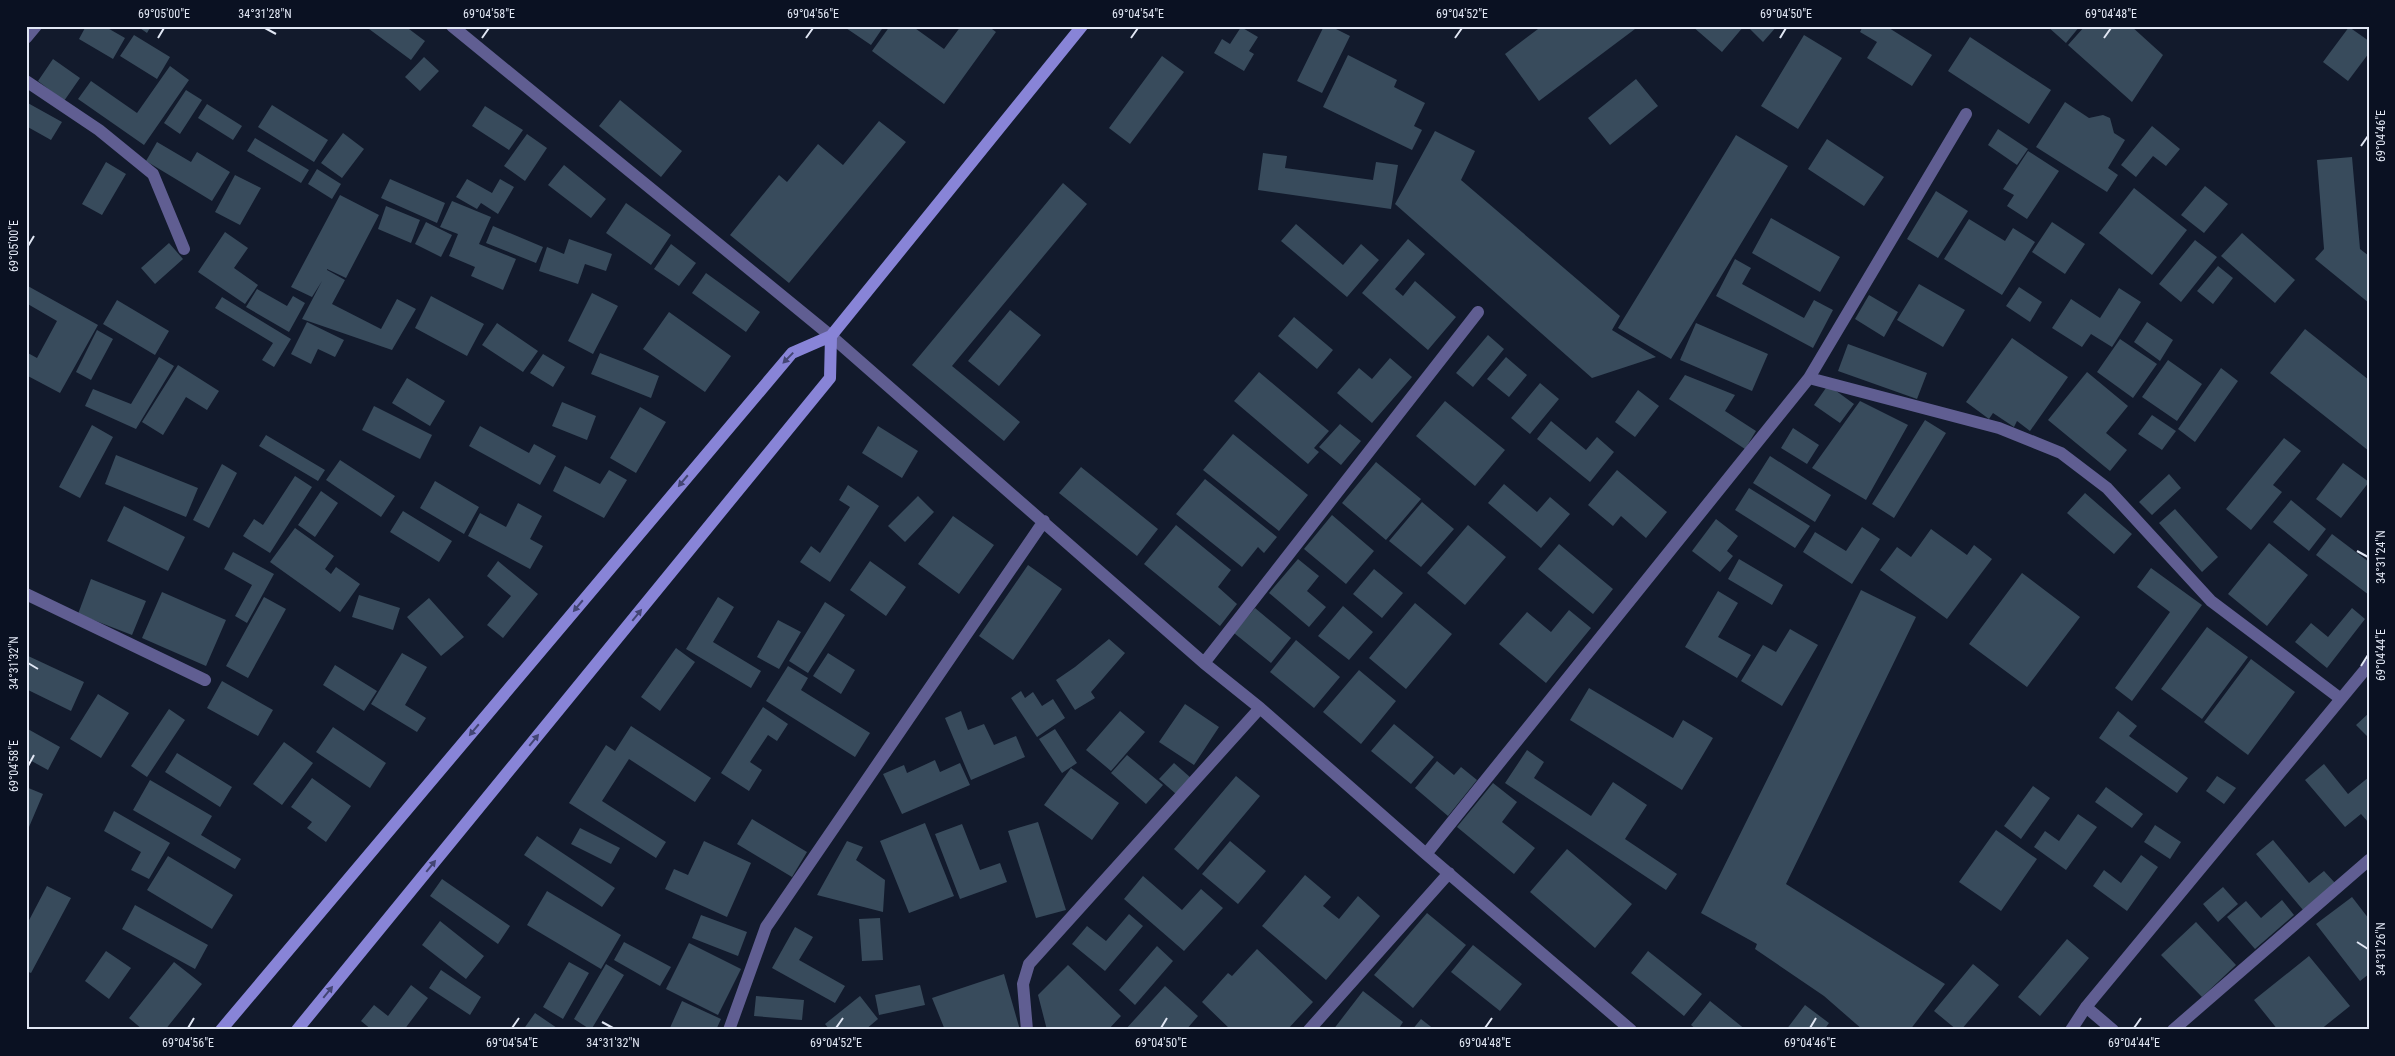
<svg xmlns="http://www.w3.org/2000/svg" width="2395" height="1056" font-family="'Roboto Condensed',sans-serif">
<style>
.building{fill:#384b5c}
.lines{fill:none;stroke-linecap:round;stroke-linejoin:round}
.street{stroke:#605e92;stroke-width:12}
.secondary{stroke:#8884d7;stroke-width:12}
.oneway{fill:#434573}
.ticks{fill:none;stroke:#e1e7f4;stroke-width:2}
.neatline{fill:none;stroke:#e1e7f4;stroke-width:2}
.ticks-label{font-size:12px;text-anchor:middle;fill:#e1e7f4}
</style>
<rect width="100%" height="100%" fill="#121a2c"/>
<path class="building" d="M86,26h18l21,12 -12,21 -34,-20z
M137,26h14l-4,7z
M365,26h40l20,15 -14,19z
M843,26h41l-13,19z
M890,26h22l32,23 17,-23h27l8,6 -52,72 -72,-53z
M1324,26h6l20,10 -28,57 -25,-12z
M1542,26h97l-100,75 -34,-47z
M1692,26h52l-22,26z
M1751,26h26l-14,16 -14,-14z
M1863,26h27l-1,2 43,27 -20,31 -45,-28 10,-16 -17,-10z
M2047,26h33l-14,17z
M2085,26h46l32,29 -31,47 -64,-57z
M1241,27l17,10 -9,14 5,3 -10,17 -30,-18 8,-14 8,5z
M2349,27l20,14v12l-21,28 -25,-19z
M134,35l36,22 -13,22 -37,-23z
M1804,35l38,23 -44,71 -37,-23z
M1970,37l81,53 -22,34 -81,-53z
M1348,55l49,25 -3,7 31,16 -11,23 8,4 -10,20 -89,-43z
M1162,56l22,16 -54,72 -21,-16z
M424,57l15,14 -19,20 -15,-14z
M53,59l27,19 -16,23 -26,-20z
M170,66l19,14 -45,65 -66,-46 13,-18 46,32z
M1636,79l22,27 -48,39 -22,-27z
M186,90l16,10 -22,34 -16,-11z
M620,100l62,51 -21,26 -62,-51z
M26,102l36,20 -11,18 -25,-14z
M2065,102l24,16 14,-3 7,3 4,15 11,7 -17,28 10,7 -11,17 -71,-45z
M207,104l35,22 -9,14 -35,-22z
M272,105l56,35 -14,22 -56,-35z
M485,106l38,24 -14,20 -37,-24z
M879,121l27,21 -117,141 -59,-48 49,-60 8,7 31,-38 25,21z
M2152,126l28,23 -14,17 -13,-10 -17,21 -15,-12z
M1998,129l30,20 -11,16 -29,-20z
M1435,131l40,20 -14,29 159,136 -8,14 44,27 -64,21 -197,-174z
M343,133l21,16 -22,29 -21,-15z
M527,134l20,14 -22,33 -21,-15z
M1736,135l52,31 -117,193 -53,-31z
M255,138l54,32 -8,13 -54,-32z
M1827,139l57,38 -20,29 -56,-37z
M157,142l34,20 6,-10 33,20 -18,29 -66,-40z
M2028,151l31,20 -32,48 -20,-13 7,-11 -11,-6z
M1263,153l24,3 -2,12 88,12 3,-18 22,3 -7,44 -133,-19z
M2352,157l8,92 9,7v47l-54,-44 9,-10 -7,-89z
M106,162l20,12 -24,41 -20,-11z
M564,165l42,34 -15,19 -43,-33z
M317,169l24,15 -9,15 -24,-15z
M235,175l26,13 -21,37 -25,-13z
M390,179l55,24 -8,20 -56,-25z
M467,179l25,14 8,-14 14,8 -16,27 -17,-11 -4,6 -21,-12z
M1063,183l24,21 -135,162 68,56 -16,19 -92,-76z
M2205,186l23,18 -24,29 -23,-18z
M2134,188l53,42 -35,45 -53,-42z
M1936,191l32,20 -30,47 -31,-19z
M340,195l39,20 -33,63 -19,-9v1l18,10 -13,24 49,25 16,-30 19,10 -24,41 -90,-31 20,-38 -10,16 -21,-10z
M452,201l39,16 -12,27 37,15 -13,31 -32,-14 4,-9 -26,-11 9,-22 -18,-7z
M626,203l45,32 -20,30 -45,-32z
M386,206l34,14 -9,23 -33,-14z
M1771,218l69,39 -20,35 -68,-39z
M1969,219l36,22 8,-13 22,14 -33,53 -58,-36z
M426,222l26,13 -11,22 -26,-13z
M2052,222l33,22 -20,30 -33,-22z
M1296,224l47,41 18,-21 18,16 -32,37 -66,-56z
M493,226l50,21 -7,16 -50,-20z
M225,232l23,16 -14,20 24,17 -13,19 -47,-32z
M2242,233l53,47 -20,23 -54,-47z
M569,239l43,15 -6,17 -21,-7 -7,20 -39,-13 8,-24 17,7z
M1408,239l17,15 -30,35 8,7 12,-15 41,36 -28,33 -66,-57z
M2195,240l22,17 -36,45 -22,-18z
M169,243l14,16 -28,25 -14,-16z
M671,244l25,19 -17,23 -25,-17z
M1735,259l16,9 -9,16 62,34 10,-18 19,10 -20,38 -97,-52z
M2218,266l15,12 -20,26 -16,-13z
M706,273l54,39 -14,20 -54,-39z
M1919,284l46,26 -22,37 -46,-27z
M26,285l72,40 -38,68 -34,-18v-23l11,6 20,-37 -31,-18z
M2019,287l23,15 -12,20 -24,-16z
M2119,288l22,14 -29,45 -21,-13 -9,13 -30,-19 19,-29 29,19z
M257,289l30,17 6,-10 12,7 -16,29 -43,-25z
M592,293l26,13 -25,48 -25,-13z
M1869,295l29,17 -14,25 -29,-18z
M431,296l53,28 -17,32 -52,-28z
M222,297l69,42 -17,28 -12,-7 11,-17 -58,-35z
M117,300l52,31 -14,24 -52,-31z
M1010,310l31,25 -42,51 -31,-25z
M669,312l62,44 -26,36 -62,-43z
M1294,317l39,33 -16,19 -39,-33z
M307,322l37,18 -9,17 -17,-8 -7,15 -20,-10z
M2147,322l26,18 -13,21 -26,-19z
M497,323l41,28 -15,21 -41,-27z
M1696,323l72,31 -16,37 -72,-31z
M2305,329l64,51v71l-99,-78z
M97,330l16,9 -22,41 -15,-8z
M1488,335l16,14 -31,38 -17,-14z
M2012,338l56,39 -38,54 -13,-10 -3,6 -21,-14 -4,6 -23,-17z
M2120,339l37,25 -24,34 -36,-26z
M1848,344l79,29 -10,26 -79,-28z
M600,353l59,23 -8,22 -60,-24z
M543,354l22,13 -12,20 -23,-14z
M159,357l15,9 -38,63 -51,-23 8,-17 38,15z
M1506,357l21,18 -18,22 -22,-18z
M1390,358l22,19 -40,46 -35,-30 22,-25 13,11z
M2168,360l34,24 -25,37 -35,-24z
M178,365l41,26 -12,19 -21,-13 -23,38 -21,-13z
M2221,368l17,13 -43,61 -17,-13z
M1259,372l70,59 -15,17 5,4 -11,12 -74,-63z
M2087,372l41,34 -22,27 21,17 -17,21 -62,-51z
M1685,375l50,20 -10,16 31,20 -11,18 -76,-50z
M407,378l38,23 -15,25 -38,-23z
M1540,383l19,16 -29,35 -19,-16z
M1828,385l26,19 -14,19 -26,-18z
M1638,390l21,16 -24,31 -20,-15z
M1445,401l60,49 -30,36 -59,-50z
M1860,401l48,24 -42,75 -54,-32z
M562,402l34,14 -9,24 -35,-14z
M374,406l58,29 -12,24 -58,-29z
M640,407l26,15 -30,51 -26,-15z
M2152,415l24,16 -14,19 -24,-16z
M1925,420l21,13 -52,85 -22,-14z
M1551,421l35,29 11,-13 17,15 -24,30 -53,-43z
M1340,424l21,17 -20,24 -22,-18z
M92,425l21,12 -33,61 -21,-11z
M480,426l49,27 5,-9 22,12 -16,29 -71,-39z
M878,426l40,25 -16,27 -40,-25z
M1793,428l26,17 -12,19 -26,-16z
M1233,434l75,61 -29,36 -76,-61z
M266,435l59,35 -7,11 -59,-35z
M2284,438l17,13 -28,34 9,7 -31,38 -25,-21z
M116,455l82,33 -12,29 -81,-33z
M1770,456l61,39 -16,27 -62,-39z
M340,460l55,36 -14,21 -55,-37z
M1376,462l45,37 -35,41 -44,-37z
M2343,463l26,19 -28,36 -25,-19z
M222,464l15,9 -28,55 -16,-8z
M565,466l35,18 9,-14 18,10 -23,38 -51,-27z
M1081,467l77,62 -21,27 -78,-63z
M1617,470l50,42 -21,26 -25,-22 -8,10 -25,-21z
M2169,474l12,14 -29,27 -13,-13z
M295,476l17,11 -42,66 -27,-17 11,-17 9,6z
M1205,479l72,58 -13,16 -6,-6 -16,20 -66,-53z
M435,481l44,26 -15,27 -44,-26z
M1504,484l33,28 13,-15 20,17 -29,34 -53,-45z
M848,485l31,21 -49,76 -30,-20 11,-16 9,7 30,-46 -11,-7z
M1749,488l61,38 -15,22 -60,-38z
M321,491l17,12 -23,34 -17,-12z
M2085,493l47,41 -18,20 -47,-41z
M918,496l16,16 -29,30 -17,-16z
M2291,500l35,29 -17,22 -36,-29z
M1422,502l32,27 -33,38 -32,-26z
M518,503l24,13 -12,23 13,7 -13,23 -62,-33 12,-23 26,14z
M124,506l61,31 -17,34 -61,-30z
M2175,509l43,48 -16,15 -43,-49z
M403,511l49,30 -13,21 -49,-30z
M1332,515l42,36 -28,33 -42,-35z
M953,516l41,29 -35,49 -41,-30z
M1716,519l22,17 -11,15 6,5 -13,16 -28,-21z
M1176,525l55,45 -13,17 19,17 -17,22 -76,-62z
M1468,525l38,32 -41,48 -38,-32z
M1862,527l18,12 -28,45 -49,-32 12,-20 31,19z
M295,528l39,28 -9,13 6,5 5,-7 24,17 -20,28 -70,-50z
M1931,529l36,26 7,-10 18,14 -45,60 -67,-49 17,-23 14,10z
M2332,534l37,28v33l-53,-40z
M2269,543l39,32 -41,51 -39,-32z
M1559,544l54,45 -20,25 -55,-45z
M233,552l41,22 -27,49 -12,-7 17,-31 -28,-16z
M1298,559l21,17 -12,15 19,16 -17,20 -40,-34z
M1739,559l44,26 -11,20 -44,-26z
M498,561l40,33 -35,44 -16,-13 24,-29 -24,-20z
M870,561l36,26 -20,29 -36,-26z
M1028,565l34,24 -49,71 -34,-24z
M2151,568l51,37 -70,96 -17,-13 55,-76 -33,-25z
M1374,569l29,24 -21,25 -29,-24z
M2022,573l58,44 -53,70 -58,-43z
M91,579l55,22 -14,34 -54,-21z
M1861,590l55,27 -130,267 159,100 -35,46h-47l-39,-34 -69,-47 2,-5 -56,-31z
M1718,591l20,12 -20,34 33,18 -14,23 -52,-31z
M162,592l64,28 -20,46 -64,-28z
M359,595l41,13 -7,22 -41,-13z
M264,597l22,12 -38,69 -22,-12z
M718,597l16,10 -21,35 48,29 -10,17 -65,-39z
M429,598l35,39 -23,19 -34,-39z
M825,602l20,13 -37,58 -19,-12z
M1415,603l37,31 -46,55 -37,-31z
M1343,606l30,26 -24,28 -31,-24z
M1255,608l36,30 -20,25 -37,-30z
M2352,608l13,11 -38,49 -32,-26 16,-19 17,14z
M1569,610l22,18 -45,55 -47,-39 28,-32 24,20z
M778,620l23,12 -22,37 -22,-12z
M2207,627l41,30 -46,62 -41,-30z
M1790,629l28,16 -36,61 -41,-25 22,-36 13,7z
M1109,639l16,14 -34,39 4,6 -20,12 -19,-30 19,-13z
M1296,640l44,37 -26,31 -44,-36z
M676,648l19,14 -35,49 -19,-14z
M402,653l25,14 -22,38 21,13 -9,14 -46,-28z
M828,653l27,17 -14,24 -28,-18z
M26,655l58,27 -13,29 -45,-22z
M2251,659l44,33 -47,63 -44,-33z
M335,665l42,26 -13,20 -41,-26z
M788,666l20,12 -7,12 69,43 -15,24 -89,-56z
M1359,670l37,31 -35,43 -38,-32z
M222,681l51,29 -15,26 -51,-28z
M1589,688l84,50 10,-18 30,18 -31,52 -112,-70z
M1021,691l4,7 8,-6 9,14 11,-7 12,19 -28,19 -26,-39z
M98,694l31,19 -28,45 -31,-19z
M1185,704l34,23 -25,38 -35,-23z
M763,707l25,17 -11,17 -9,-6 -18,27 12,8 -13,21 -28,-18z
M169,709l16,11 -38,57 -16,-11z
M961,711l7,19 16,-6 10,21 22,-9 9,21 -54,23 -26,-62z
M1120,711l25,21 -34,39 -25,-21z
M2118,711l19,15 -8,10 59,42 -11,15 -78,-55z
M2369,713v25l-13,-13z
M1394,724l40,33 -23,27 -40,-33z
M631,726l80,52 -16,24 -66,-43 -27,42 64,41 -10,16 -87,-55 37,-58 9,6z
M333,727l53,36 -16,25 -54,-36z
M26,728l34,19 -12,23 -22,-12z
M1055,729l22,34 -15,10 -23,-34z
M284,742l29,21 -31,42 -29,-21z
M1527,750l17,12 -10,16 57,38 22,-34 34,23 -22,34 52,35 -11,16 -161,-107z
M177,753l55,34 -12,20 -55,-35z
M1127,755l36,30 -17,19 -35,-31z
M935,760l5,12 20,-9 10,22 -68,29 -19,-40 21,-9 3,8z
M1437,761l17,14 7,-8 16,13 -29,36 -33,-28z
M1174,763l17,15 -15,16 -17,-15z
M2324,764l24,30 21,-17v46l-8,-9 -16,13 -40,-47z
M1071,768l48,35 -27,37 -48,-35z
M1236,776l24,20 -62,74 -24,-21z
M2217,776l19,12 -12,16 -18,-13z
M312,778l39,28 -25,36 -19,-14 5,-6 -21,-15z
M150,780l62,36 -11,19 40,24 -6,10 -102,-59z
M1493,783l24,19 -15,20 33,26 -21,26 -57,-47z
M2033,786l17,12 -29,41 -17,-13z
M26,787l17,7 -14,33 -3,-2z
M2106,787l37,27 -11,14 -37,-26z
M114,811l56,32 -21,36 -18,-9 10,-18 -37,-21z
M2078,814l19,13 -31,43 -32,-23 11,-16 14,10z
M752,819l55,33 -15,25 -55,-33z
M1038,822l28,88 -30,8 -28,-87z
M925,823l29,73 -45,17 -29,-72z
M962,824l18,46 20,-7 7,19 -47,17 -25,-65z
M2155,825l26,17 -11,17 -26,-17z
M580,828l40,20 -9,16 -40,-20z
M1996,830l41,29 -36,52 -42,-29z
M537,836l78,52 -13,19 -78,-52z
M2273,840l36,43 15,-12 11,12 -32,27 -47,-56z
M704,841l47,22 -24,54 -62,-28 9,-20 14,6z
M847,841l16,6 -7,13 29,20 -2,32 -66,-17z
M1230,841l36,30 -28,33 -36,-30z
M1567,849l65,55 -37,44 -65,-56z
M2141,855l17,12 -31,44 -34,-25 11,-16 17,13z
M168,856l65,39 -21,34 -65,-39z
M1305,875l26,22 -8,9 16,13 19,-23 22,20 -54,64 -64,-54z
M1143,876l39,34 19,-21 22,19 -39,43 -60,-52z
M442,879l68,47 -12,18 -68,-48z
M47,886l24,12 -40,75 -5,-2v-45z
M2223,887l15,17 -20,18 -15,-18z
M547,891l74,44 -20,34 -74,-44z
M2352,897l17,22v55l-9,7 -44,-57z
M2282,900l12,15 -39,34 -28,-32 19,-16 15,17z
M135,905l73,40 -13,24 -73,-40z
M1427,913l39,32 -53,63 -39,-33z
M1129,914l14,12 -38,45 -33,-27 15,-18 19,15z
M701,915l46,17 -9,24 -46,-18z
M880,918l3,42 -21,1 -3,-42z
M440,921l44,35 -18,23 -44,-34z
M2196,922l40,43 -34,32 -41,-42z
M795,927l18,10 -14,23 46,26 -10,17 -63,-35z
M2067,939l22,19 -49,58 -22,-19z
M624,942l47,25 -11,19 -46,-26z
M689,943l52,26 -23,46 -52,-26z
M1473,945l49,39 -22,27 -49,-39z
M1157,946l16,15 -38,44 -16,-15z
M1257,949l56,53 -26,28h-56l-29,-28 26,-29 4,3z
M106,951l25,17 -22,31 -24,-18z
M1648,951l54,43 -18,22 -53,-43z
M2309,956l41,50 -30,24h-42l-24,-30z
M174,962l28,22 -37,46h-22l-14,-12z
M569,962l20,11 -26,46 -20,-12z
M606,964l18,11 -33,55 -17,-11z
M1973,964l26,21 -38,45h-4l-23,-19z
M1068,965l53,51 -13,14h-61l-9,-35z
M441,970l40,27 -11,18 -41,-27z
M1004,974l16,56h-75l-13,-32z
M411,985l17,13 -24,32h-32l-11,-9 13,-16 14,11z
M920,985l5,20 -46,10 -4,-20z
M1165,986l33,30 -12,14h-61z
M1363,991l40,31 -5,8h-65z
M756,996l48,4 -2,20 -48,-4z
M860,996l18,23 -13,11h-35l-5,-6z
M682,1001l39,18 -5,11h-47z
M1710,1001l36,29h-49l-6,-5z
M1805,1005l24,18 -5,7h-38z
M535,1013l25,17h-37z
M1421,1019l14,11h-23z"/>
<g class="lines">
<path class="street" d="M452,26l379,310 373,327 56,45 166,146 205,176
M26,38l10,-12
M26,81l73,49 54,44 31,75
M1809,378l190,50 62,25 46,35 104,113 130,98
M26,594l179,86
M1204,663l274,-351
M1426,854l383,-476 157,-264
M2086,1007l27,23
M729,1030l37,-103 278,-406
M1027,1030l-4,-46 6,-20 231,-256
M1309,1030l140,-157
M2071,1030l15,-23 283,-342
M2173,1030l196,-170"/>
<path class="secondary" d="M221,1030l571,-677 39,-17 251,-310
M297,1030l533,-652 1,-42"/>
</g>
<defs><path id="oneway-solid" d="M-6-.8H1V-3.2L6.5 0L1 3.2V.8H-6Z" transform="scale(1.25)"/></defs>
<g class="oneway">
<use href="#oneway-solid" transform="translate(788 358) rotate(134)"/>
<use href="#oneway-solid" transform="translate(683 481) rotate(130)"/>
<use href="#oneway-solid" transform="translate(578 606) rotate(130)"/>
<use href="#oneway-solid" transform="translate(637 615) rotate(-51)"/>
<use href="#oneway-solid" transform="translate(474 730) rotate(130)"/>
<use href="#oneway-solid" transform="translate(534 740) rotate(-51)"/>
<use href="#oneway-solid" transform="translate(431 866) rotate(-51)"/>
<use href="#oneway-solid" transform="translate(328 992) rotate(-51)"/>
</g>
<path class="ticks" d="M265,28l11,6M158,38l6,-10M482,38l7,-10M806,38l7,-10M1131,38l7,-10M1455,38l7,-10M1780,38l6,-10M2104,38l7,-10M2361,146l7,-10M28,246l6,-10M2357,551l11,6M28,663l10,6M2361,666l7,-11M28,766l6,-11M2357,942l11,7M602,1022l11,6M188,1028l6,-10M512,1028l7,-10M836,1028l7,-10M1161,1028l6,-10M1485,1028l7,-10M1810,1028l6,-10M2134,1028l7,-10"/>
<rect width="2395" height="1056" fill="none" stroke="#0a1122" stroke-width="55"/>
<rect x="28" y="28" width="2340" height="1000" class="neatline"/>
<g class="ticks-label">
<text x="164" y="18">69°05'00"E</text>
<text x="265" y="18">34°31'28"N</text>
<text x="489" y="18">69°04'58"E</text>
<text x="813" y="18">69°04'56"E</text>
<text x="1138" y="18">69°04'54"E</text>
<text x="1462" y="18">69°04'52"E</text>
<text x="1786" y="18">69°04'50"E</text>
<text x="2111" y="18">69°04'48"E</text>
<text transform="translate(2381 136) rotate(-90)" y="4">69°04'46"E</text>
<text transform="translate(14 246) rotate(-90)" y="4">69°05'00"E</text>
<text transform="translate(2381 557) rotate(-90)" y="4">34°31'24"N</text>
<text transform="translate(2381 655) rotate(-90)" y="4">69°04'44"E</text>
<text transform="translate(14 663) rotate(-90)" y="4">34°31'32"N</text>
<text transform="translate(14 766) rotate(-90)" y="4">69°04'58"E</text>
<text transform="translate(2381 949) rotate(-90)" y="4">34°31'26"N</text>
<text x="188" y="1047">69°04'56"E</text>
<text x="512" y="1047">69°04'54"E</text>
<text x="613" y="1047">34°31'32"N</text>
<text x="836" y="1047">69°04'52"E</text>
<text x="1161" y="1047">69°04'50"E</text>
<text x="1485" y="1047">69°04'48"E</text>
<text x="1810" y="1047">69°04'46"E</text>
<text x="2134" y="1047">69°04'44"E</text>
</g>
</svg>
